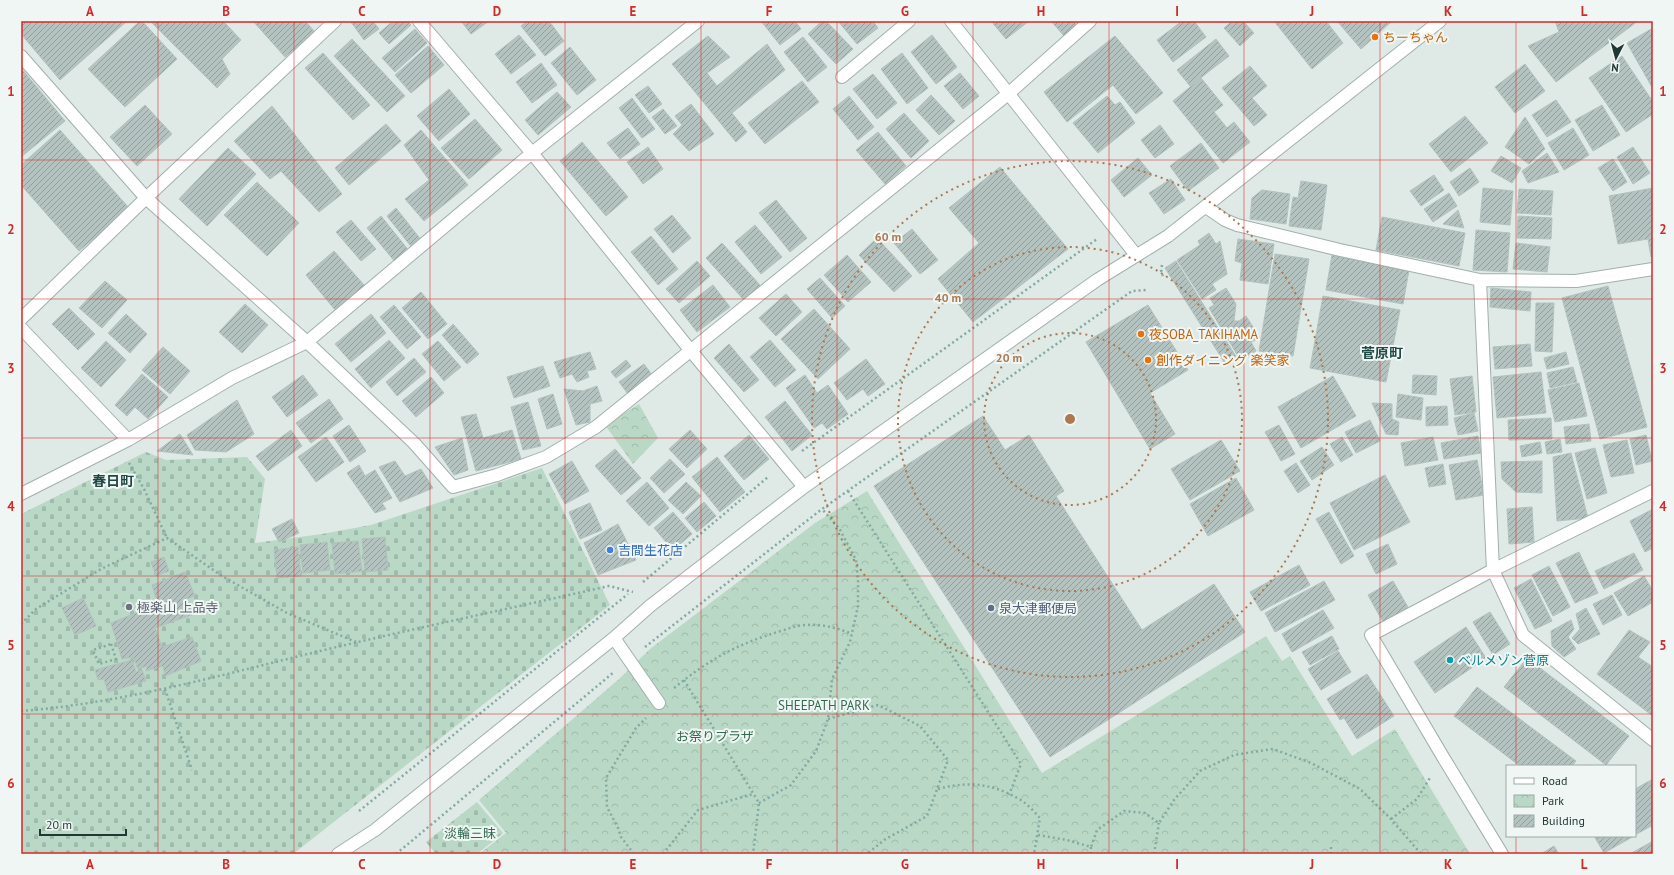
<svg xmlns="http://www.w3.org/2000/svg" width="1674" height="875" font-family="'PT Sans','Noto Sans JP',sans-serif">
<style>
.cemetery{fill:url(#cemetery-stones)}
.park{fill:url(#park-crowns)}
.building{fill:url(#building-hatch);stroke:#b2c2be}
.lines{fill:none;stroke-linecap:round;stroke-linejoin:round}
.minor-casing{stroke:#a2b0ad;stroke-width:14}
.path{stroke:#81aaa3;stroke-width:2.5;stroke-dasharray:2 3;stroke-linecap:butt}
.minor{stroke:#fff;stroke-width:12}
.grid{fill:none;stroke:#d62828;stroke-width:1;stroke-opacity:0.55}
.ring{fill:none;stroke:#ac7852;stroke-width:2;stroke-dasharray:2 4}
.food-dot{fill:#e8710a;stroke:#eff6f3;stroke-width:1.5}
.shop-dot{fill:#3f7fe0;stroke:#eff6f3;stroke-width:1.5}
.worship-dot{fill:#6b7280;stroke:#eff6f3;stroke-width:1.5}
.service-dot{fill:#5c6f8a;stroke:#eff6f3;stroke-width:1.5}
.culture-dot{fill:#0f9aa8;stroke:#eff6f3;stroke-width:1.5}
.labels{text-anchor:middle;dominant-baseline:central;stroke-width:4;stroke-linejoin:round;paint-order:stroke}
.food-label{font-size:13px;fill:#c56008;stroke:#eff6f3;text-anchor:start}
.shop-label{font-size:13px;fill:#366cbe;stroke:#eff6f3;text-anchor:start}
.worship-label{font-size:13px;fill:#5b616d;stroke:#eff6f3;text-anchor:start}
.service-label{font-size:13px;fill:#4e5e75;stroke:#eff6f3;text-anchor:start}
.culture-label{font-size:13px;fill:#0d838f;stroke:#eff6f3;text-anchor:start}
.park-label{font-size:13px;fill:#2f6b4f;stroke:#eff6f3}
.neighbourhood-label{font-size:14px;font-weight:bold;fill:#1f4844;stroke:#eff6f3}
.centre{fill:#ac7852;stroke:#eff6f3;stroke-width:2}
.ring-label{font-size:12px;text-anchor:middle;font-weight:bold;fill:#ac7852;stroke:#eff6f3;stroke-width:4;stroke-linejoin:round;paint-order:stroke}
.neatline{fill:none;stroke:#d62828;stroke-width:1.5}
.grid-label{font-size:13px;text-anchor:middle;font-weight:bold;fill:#d62828}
</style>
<defs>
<pattern id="cemetery-stones" width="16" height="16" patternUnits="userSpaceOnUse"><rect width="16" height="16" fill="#b9d9c6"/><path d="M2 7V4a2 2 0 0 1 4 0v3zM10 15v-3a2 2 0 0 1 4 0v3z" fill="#9fbbab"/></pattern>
<pattern id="park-crowns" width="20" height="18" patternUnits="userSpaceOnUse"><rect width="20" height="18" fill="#b9d9c6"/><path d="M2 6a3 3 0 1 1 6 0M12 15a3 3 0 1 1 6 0" fill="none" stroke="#9fbbab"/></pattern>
<pattern id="building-hatch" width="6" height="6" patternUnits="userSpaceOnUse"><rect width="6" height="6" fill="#b4c3bf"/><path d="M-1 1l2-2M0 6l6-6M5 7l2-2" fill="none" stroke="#929f9c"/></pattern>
</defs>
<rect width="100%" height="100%" fill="#dfe9e6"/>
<path class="cemetery" d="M146,452l20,8 81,-3 18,22 -10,64 67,-9 49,-9 171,-57 68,137 -317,249h-272v-340z
M477,802l26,31 -26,21h-41l-10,-12z"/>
<path class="park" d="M639,404l19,34 -25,26 -28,-39z
M867,491l175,282 224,-137 16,25 8,-5 62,100 43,-27 75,125h-991l27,-21 -27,-33 140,-121 31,-30 165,-126z"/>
<path class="building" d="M21,21h106l-67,59 -39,-46z
M140,21h2l35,38 -52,48 -37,-38z
M150,21h73l18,19 -19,19 8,15 -13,14z
M253,21h52l10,11 -30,25z
M373,21l6,8 -15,11 -13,-18z
M393,21h14l4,4 -22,19 -10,-11z
M461,21h28l-18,13z
M527,21h22l15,20 -19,15 -24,-30z
M761,21h34l6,8 -21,16z
M822,21h4l27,28 -17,15 -28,-30z
M838,21h35l5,7 -21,16z
M991,21h38l-23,18z
M1051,21h23l4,5 -13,11z
M1182,21h12l12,16 -33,25 -16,-22z
M1232,21h11l11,12 -14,13 -16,-18z
M1274,21h52l17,22 -31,26z
M1337,21h53l1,1 -30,27z
M1555,21h83l-82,61 -28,-36 31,-14z
M1653,28v61l-26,-46z
M415,29l12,14 -32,29 -13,-14z
M519,35l17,20 -25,19 -16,-20z
M932,35l25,32 -21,17 -25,-32z
M708,36l22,21 -23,16 10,13 50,-42 18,26 -53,43 15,19 -11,10 -64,-78z
M1115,36l48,57 -27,21 -23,-29 -46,37 -23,-30z
M803,37l24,30 -19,15 -24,-30z
M352,39l53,57 -18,16 -53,-56z
M1216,39l13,17 -39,30 -13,-16z
M428,46l16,19 -33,28 -16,-18z
M570,47l26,33 -19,15 -26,-32z
M323,53l47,52 -17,15 -48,-52z
M902,53l26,35 -21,16 -26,-35z
M1622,56l31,46v12l-27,18 -37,-54z
M541,63l16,22 -25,18 -16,-21z
M1525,64l20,27 -30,22 -20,-26z
M1250,66l17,20 -15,12 15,17 -13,11 -32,-38z
M21,68l44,53 -44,36z
M960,73l19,23 -16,13 -19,-23z
M873,74l24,29 -20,16 -24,-30z
M1201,78l22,27 -9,7 13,16 7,-6 16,20 -27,21 -50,-62z
M802,81l17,21 -54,42 -17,-21z
M648,86l14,18 -13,9 -14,-18z
M449,89l21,25 -31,27 -22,-25z
M557,92l14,15 -33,28 -13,-15z
M931,95l24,26 -16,14 -23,-25z
M849,96l25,31 -16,13 -25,-31z
M1107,96l8,9 5,-3 15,21 -37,30 -25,-30z
M632,98l23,31 -13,9 -23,-30z
M1556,100l15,22 -24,15 -15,-22z
M691,104l23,30 -25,17 -16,-17 9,-9 -7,-9z
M145,105l27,29 -35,32 -27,-29z
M1602,105l18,30 -27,16 -18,-31z
M272,106l70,88 -23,18 -38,-41 -11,8 -36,-38z
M663,109l14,17 -12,8 -13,-17z
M904,113l25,28 -18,17 -25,-29z
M1465,116l23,27 -37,29 -22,-28z
M1525,117l20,32 -16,15 -24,-17z
M475,119l27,31 -33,29 -28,-31z
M386,124l15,17 -52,44 -14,-17z
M1160,125l14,19 -19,14 -14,-18z
M628,128l12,16 -20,15 -13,-16z
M1573,128l16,27 -25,15 -16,-27z
M60,130l69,78 -50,43 -58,-66v-20z
M421,130l47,55 -44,36 -19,-22 24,-19 -25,-35z
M878,132l28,34 -21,18 -29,-34z
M582,142l46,55 -22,19 -46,-55z
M1201,143l18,25 -31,23 -18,-25z
M648,147l15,22 -20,15 -16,-22z
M1633,147l17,26 -17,11 -16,-27z
M228,148l28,26 -49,52 -28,-27z
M1547,153l12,19 -31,11 -6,-12z
M1501,156l20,12 -9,15 -21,-12z
M1138,158l14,17 -28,22 -13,-17z
M1613,159l14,23 -14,9 -15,-23z
M1000,167l68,82 -95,73 -35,-43 41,-36 -30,-35z
M1470,168l9,14 -20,14 -9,-14z
M1434,175l10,15 -23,16 -11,-15z
M1171,179l14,21 -21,14 -15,-21z
M1301,181l26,4 -6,45 -32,-4 4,-29 5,1z
M257,182l42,41 -32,33 -43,-41z
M1483,188l30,3 -3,34 -30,-3z
M1653,188v68l-2,1 -3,-18 -30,5 -9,-48z
M1519,189l34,2 -2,24 -34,-2z
M1262,190l28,4 -4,30 -36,-5 2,-21z
M1449,193l8,13 -24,16 -9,-13z
M776,200l31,38 -17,14 -31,-39z
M396,208l26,33 -9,8 -26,-33z
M1458,210l6,18 -21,-4z
M672,215l19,23 -18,15 -19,-24z
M381,216l29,36 -14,11 -29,-35z
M1518,216l34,2 -1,21 -34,-1z
M1382,217l83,16 -6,33 -83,-16z
M351,220l25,29 -15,12 -25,-29z
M755,225l27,32 -21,17 -26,-32z
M912,229l26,31 -18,14 -26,-31z
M1476,230l34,3 -3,39 -34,-2z
M1209,233l7,11 4,-3 7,33 -15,10 4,6 -14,9 -25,-39 23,-15 -2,-4z
M651,236l27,33 -20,16 -27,-33z
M877,238l35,38 -18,16 -35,-37z
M1238,239l36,5 -6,40 -28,-4 2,-17 -7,-2z
M722,243l38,42 -16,15 -38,-42z
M1516,243l34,4 -3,25 -34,-3z
M334,251l31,35 -29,25 -30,-36z
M1275,254l34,5 -16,97 -34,-5z
M847,255l24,27 -23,20 -24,-27z
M1332,255l77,15 -6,34 -77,-14z
M697,261l13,15 -31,27 -13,-14z
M1176,261l61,97 -11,7 -61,-97z
M820,278l25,28 -13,12 -25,-29z
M105,281l22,19 -25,28 -23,-20z
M713,285l17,22 -33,25 -17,-22z
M1608,286l39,141 -47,12 -38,-141z
M1226,288l10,16 -2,17h5l7,-5 14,22 -9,4 5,9 -15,10 -32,-53 5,-3 -4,-7z
M1491,288l40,4 -1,19 -40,-4z
M421,292l26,32 -19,15 -26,-31z
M786,294l16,18 -26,24 -17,-18z
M1323,296l77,14 -14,72 -76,-14z
M1536,303h18l-2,49 -17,-1z
M245,304l23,21 -26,28 -23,-21z
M394,305l27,32 -14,12 -27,-32z
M1148,305l40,65 -38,23 25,41 -25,15 -64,-107z
M69,308l26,26 -17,16 -26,-26z
M814,309l36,40 -32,30 -37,-40z
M126,314l21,20 -17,19 -22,-20z
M371,314l15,19 -35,29 -16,-18z
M453,324l26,30 -12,10 -25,-29z
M389,340l16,18 -34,30 -16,-19z
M770,340l26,30 -21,17 -25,-30z
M106,341l20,19 -25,27 -20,-19z
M438,341l23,26 -17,14 -22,-27z
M729,344l30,36 -15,12 -30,-34z
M1530,344l2,22 -37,3 -2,-22z
M163,347l27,24 -20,23 -28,-24z
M590,352l6,17 -9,2 2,6 -12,5 -5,-8 -12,4 -6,-16z
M1566,352l3,12 -22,5 -3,-11z
M414,358l12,14 -29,24 -11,-14z
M866,359l19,25 -17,12 -5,-7 -16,11 -13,-17z
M626,360l5,6 -15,12 -5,-6z
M644,364l9,12 -25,18 -9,-12z
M543,366l7,20 -36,12 -7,-21z
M1573,367l4,15 -27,6 -3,-15z
M1541,372l5,41 -49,5 -4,-41z
M142,374l26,23 -20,22 -13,-12 -8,9 -12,-11z
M303,375l15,20 -31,22 -15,-20z
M805,375l12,18 11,-8 20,29 -21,15 -5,-6 -8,5 -28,-40z
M1413,375l24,1 -1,19 -24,-2z
M1333,376l23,40 -55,32 -23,-41z
M1472,376l4,36 -21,3 -5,-36z
M431,377l13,16 -28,24 -14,-16z
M1579,383l8,33 -32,6 -7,-32z
M597,386l5,15 -12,3v18l-14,3 -12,-36 19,2z
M553,394l9,30 -15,5 -9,-30z
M1398,394l25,4 -2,22 -25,-3z
M329,399l14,20 -32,24 -15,-20z
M237,400l17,34 -28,18 -31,-2 -8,-15z
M785,401l27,34 -20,16 -27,-34z
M528,402l13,44 -18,4 -12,-43z
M1372,403l20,1v15l7,3 -1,13 -12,-1z
M1447,406l1,19 -22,1v-19z
M1474,413l4,18 -20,4 -4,-17z
M476,414l7,24 29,-8 9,29 -45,12 -15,-54z
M983,416l22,34 24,-15 35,56 -8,5 86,134 72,-46 31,48 -195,125 -176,-271z
M1551,418l1,21 -43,1 -1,-20z
M1370,420l10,21 -24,12 -11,-21z
M1589,424l2,17 -25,3 -2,-17z
M349,425l17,26 -16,11 -17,-26z
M1279,425l16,29 -14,7 -16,-29z
M291,430l11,16 -34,25 -12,-15z
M690,430l17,19 -20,19 -18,-19z
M180,434l13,21 -36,-4z
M749,435l20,24 -25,21 -20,-24z
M1646,435l6,26 -16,4 -6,-26z
M1478,436l3,17 -37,6 -3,-16z
M326,437l18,25 -28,20 -18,-25z
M1342,437l11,18 -12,7 -11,-18z
M1433,437l5,23 -33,6 -4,-23z
M462,438l6,32 -14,5 -19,-28z
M1560,439l2,13 -15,2 -2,-12z
M1221,440l19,31 -50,29 -19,-31z
M1627,440l7,33 -23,4 -8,-32z
M1540,442l2,11 -20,4 -2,-11z
M1322,447l12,18 -22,15 -12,-19z
M1595,448l12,45 -20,6 -12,-46z
M615,449l26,29 -20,17 -26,-29z
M1571,453l17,65 -31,3 -4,-64z
M717,457l28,35 -25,20 -28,-35z
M670,459l15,15 -21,19 -14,-15z
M1477,460l7,35 -28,5 -7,-35z
M395,461l10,15 16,-7 12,19 -33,14 -21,-35z
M572,461l17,30 -24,13 -16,-30z
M1542,461v32l-26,-1 -14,-13 -1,-17z
M1296,463l14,22 -12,8 -14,-22z
M1443,464l3,20 -17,3 -4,-19z
M359,465l6,11 10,-6 17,28 -10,5 4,6 -11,4 -28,-40z
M1385,475l25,47 -56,28 -24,-47z
M1236,478l18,32 -46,26 -18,-32z
M647,482l22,26 -20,18 -23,-25z
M686,482l15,14 -18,18 -15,-14z
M704,502l12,14 -19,16 -12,-14z
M590,503l12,27 -22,9 -11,-27z
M1532,507l2,35 -25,2 -2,-35z
M1653,509v39l-8,4 -15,-31z
M673,512l19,22 -19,16 -19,-22z
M1329,512l25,44 -13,8 -25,-45z
M292,519l7,14 -20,9 -7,-13z
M618,524l18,36 -38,15 -14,-32z
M385,537l3,33 -23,2 -3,-33z
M358,541l4,30 -27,3 -3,-31z
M327,542l3,28 -27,3 -3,-28z
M1388,544l9,20 -21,10 -10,-20z
M298,547l3,29 -24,2 -3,-28z
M1579,552l19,41 -23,10 -19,-40z
M1634,553l9,17 -39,19 -9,-18z
M164,557l5,14 -13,5 -5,-14z
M1299,565l11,20 -49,26 -11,-19z
M1549,566l21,41 -17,9 -21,-41z
M185,572l10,24 -9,3 8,15 -39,14 7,19 30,-10 9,24 -36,15 -2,-10 -17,5 1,-5 -9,3 -5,-12 -11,2 -11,-36 47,-19 -6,-19z
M1644,576l9,15v11l-25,14 -14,-23z
M1531,579l21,42 -17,8 -21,-41z
M1324,581l11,19 -60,32 -10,-19z
M1393,581l16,28 -25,15 -16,-29z
M1612,595l10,20 -19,10 -10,-21z
M83,598l13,28 -21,9 -13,-27z
M1586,608l14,26 -22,10 -6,-6 8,-9 -4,-15z
M1323,610l11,18 -42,24 -10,-18z
M1490,612l20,32 -17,11 -20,-33z
M1571,620l3,9 -6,8 8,12 -12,8 -12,-11 -1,-15z
M1466,627l20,31 -51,35 -21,-31z
M1629,630l21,12 -12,15 15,10v49l-56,-42z
M1332,636l7,13 -29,16 -8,-13z
M1338,651l13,21 -30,18 -13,-21z
M1527,658l102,78 -23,29 -102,-78z
M132,660l4,12 6,-2 4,11 -38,11 -4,-13 -6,1 -3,-10z
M1367,674l27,42 -37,23 -13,-21 -4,2 -13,-21z
M1477,687l99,74 -4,5h-52l-66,-50z
M1653,779v46l-18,10v-46z
M1594,836h40l-30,17z
M1653,841v13h-23z
M1554,846l5,8h-18z"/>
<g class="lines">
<g class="minor-casing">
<path id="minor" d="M419,21l113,132 159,198 113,136
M951,21l185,234
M21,56l125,142 161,144 107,101 39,44 44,-12 49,-18 50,-30 412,-333 82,-73
M842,77l67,-56
M1206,207l19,13 12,5 103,25 140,30 96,1 77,-12
M1480,280l13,290 30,65 130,105
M21,319l125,-121 189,-177
M21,328l107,112
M21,494l107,-54 104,-62 75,-36 225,-189 166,-132
M614,638l45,65
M338,854l37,-24 239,-192 36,-32 154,-119 293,-207 71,-44 272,-215
M1502,854l-59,-97 -72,-122 122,-65 160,-79"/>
</g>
<path class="path" d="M1162,265l-1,5 2,6
M802,451l295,-212
M129,463l15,26 23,49
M848,491l173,273 -12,31
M643,582l125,-105
M21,624l15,-15 65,-40 66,-31 55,38 65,37 69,29
M111,644l5,15 -17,5 -6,-14z
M645,647l177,-138 310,-218 14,-1
M684,680l75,123 -6,51
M674,688c36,-29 63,-44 107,-57 9,-3 17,-6 26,-6 16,-1 31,3 45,9
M165,689l27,81
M21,711c102,-8 200,-36 299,-60 96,-23 192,-43 289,-65l24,6
M828,719l50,-14 42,21 28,34 -21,56 -43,24 -17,14
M938,789c30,-8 53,-6 81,10 8,4 15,13 21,19l-6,36
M759,803l32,-18 25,-34 12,-32 4,-40 18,-37 8,-36v-26l-2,-20 -17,-32 -17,-19
M359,811l269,-217
M1391,819l26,-20 14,-23
M1038,835l29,5 24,7 6,-17 27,-19 21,2 14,10 15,-23 26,-29 34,-16 39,-6 38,14 49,26 31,30 30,35
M396,854l218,-182
M634,854l-13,-17 -3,-9 -11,-21 -1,-29 30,-50 10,-10
M663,854l35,-44 55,-16
M1091,854v-7
M1154,854l5,-31
M1331,854v-7"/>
<use href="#minor" class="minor"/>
</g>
<path class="grid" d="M158,21v833M294,21v833M430,21v833M565,21v833M701,21v833M837,21v833M973,21v833M1109,21v833M1244,21v833M1380,21v833M1516,21v745M21,160h1632M21,299h1632M21,438h1632M21,576h1632M21,714h1632M1516,836v18"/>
<g class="ring">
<circle cx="1070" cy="419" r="86"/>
<circle cx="1070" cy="419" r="172"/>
<circle cx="1070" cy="419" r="258"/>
</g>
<g class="food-dot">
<circle cx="1375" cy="37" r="4"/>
<circle cx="1141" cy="334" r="4"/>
<circle cx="1148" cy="360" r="4"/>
</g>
<circle class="shop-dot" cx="610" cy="550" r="4"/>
<circle class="worship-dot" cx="129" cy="607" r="4"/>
<circle class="service-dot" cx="991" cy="608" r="4"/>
<circle class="culture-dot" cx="1450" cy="660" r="4"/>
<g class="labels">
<g class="food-label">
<text x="1383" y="37">ちーちゃん</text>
<text x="1149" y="334">夜SOBA_TAKIHAMA</text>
<text x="1156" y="360">創作ダイニング 楽笑家</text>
</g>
<g class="shop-label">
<text x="618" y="550">吉間生花店</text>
</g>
<g class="worship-label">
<text x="137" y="607">極楽山 上品寺</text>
</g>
<g class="service-label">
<text x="999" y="608">泉大津郵便局</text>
</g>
<g class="culture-label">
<text x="1458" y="660">ベルメゾン菅原</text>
</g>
<g class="park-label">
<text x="824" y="705">SHEEPATH PARK</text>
<text x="715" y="736">お祭りプラザ</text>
<text x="470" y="833">淡輪三昧</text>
</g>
<g class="neighbourhood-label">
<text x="1382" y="353">菅原町</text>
<text x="113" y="481">春日町</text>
</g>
</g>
<circle cx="1070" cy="419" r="6" class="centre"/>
<g class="ring-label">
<text x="888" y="241">60 m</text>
<text x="948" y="302">40 m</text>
<text x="1009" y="362">20 m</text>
</g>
<rect width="1674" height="875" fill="none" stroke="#eff6f3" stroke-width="44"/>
<rect x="1506" y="765" width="130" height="72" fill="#eff6f3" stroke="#9daaa7"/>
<rect x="1514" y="778" width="20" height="6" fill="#ffffff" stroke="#9daaa7"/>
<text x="1542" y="785" font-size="12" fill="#213735">Road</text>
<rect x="1514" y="795" width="20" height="12" fill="url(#park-crowns)" stroke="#9daaa7"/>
<text x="1542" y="805" font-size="12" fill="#213735">Park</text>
<rect x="1514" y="815" width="20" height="12" fill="url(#building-hatch)" stroke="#9daaa7"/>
<text x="1542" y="825" font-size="12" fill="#213735">Building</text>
<g transform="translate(1616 58) rotate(186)" stroke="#eff6f3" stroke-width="3" paint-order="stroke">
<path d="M0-3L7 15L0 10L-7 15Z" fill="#213735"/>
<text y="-6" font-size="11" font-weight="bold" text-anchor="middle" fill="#213735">N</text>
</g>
<path d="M40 829v6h86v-6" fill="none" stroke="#213735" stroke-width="2"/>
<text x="46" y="829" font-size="12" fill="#213735" stroke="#eff6f3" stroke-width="3" paint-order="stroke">20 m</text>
<rect x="22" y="22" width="1630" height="831" class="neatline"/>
<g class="grid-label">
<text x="90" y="16">A</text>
<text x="226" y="16">B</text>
<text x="362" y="16">C</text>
<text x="497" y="16">D</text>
<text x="633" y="16">E</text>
<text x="769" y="16">F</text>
<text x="905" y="16">G</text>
<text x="1041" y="16">H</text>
<text x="1177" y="16">I</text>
<text x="1312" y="16">J</text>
<text x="1448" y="16">K</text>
<text x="1584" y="16">L</text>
<text x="11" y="96">1</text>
<text x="1663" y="96">1</text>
<text x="11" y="234">2</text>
<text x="1663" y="234">2</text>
<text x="11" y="373">3</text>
<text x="1663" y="373">3</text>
<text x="11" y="511">4</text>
<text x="1663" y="511">4</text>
<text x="11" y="650">5</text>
<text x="1663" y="650">5</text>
<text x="11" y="788">6</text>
<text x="1663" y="788">6</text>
<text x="90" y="869">A</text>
<text x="226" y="869">B</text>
<text x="362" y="869">C</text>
<text x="497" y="869">D</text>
<text x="633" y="869">E</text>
<text x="769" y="869">F</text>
<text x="905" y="869">G</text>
<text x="1041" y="869">H</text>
<text x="1177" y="869">I</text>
<text x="1312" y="869">J</text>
<text x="1448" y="869">K</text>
<text x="1584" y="869">L</text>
</g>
</svg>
